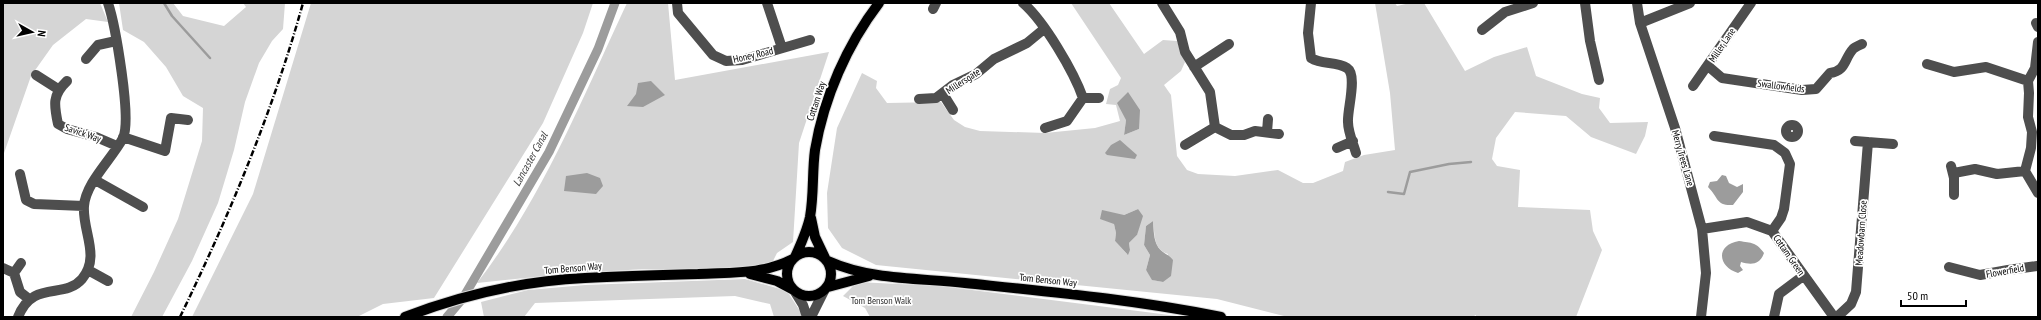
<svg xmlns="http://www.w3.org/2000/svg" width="2041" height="320" font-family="'PT Sans Narrow',sans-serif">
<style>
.green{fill:#d5d5d5;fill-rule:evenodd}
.water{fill:#9c9c9c}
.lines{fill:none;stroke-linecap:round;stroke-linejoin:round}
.stream{stroke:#9c9c9c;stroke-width:2.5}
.canal{stroke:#9c9c9c;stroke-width:9}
.major-casing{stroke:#dbdbdb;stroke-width:12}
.minor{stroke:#4e4e4e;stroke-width:10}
.major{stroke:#000;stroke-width:10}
.rail{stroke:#000;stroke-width:2.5;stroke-dasharray:6 2 1 2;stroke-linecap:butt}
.labels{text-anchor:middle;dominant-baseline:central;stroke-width:3.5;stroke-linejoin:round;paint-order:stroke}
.street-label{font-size:10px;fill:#000;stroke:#fff}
.park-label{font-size:10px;fill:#2c2c2c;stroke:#fff}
.water-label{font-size:11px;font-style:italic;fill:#3d3d3d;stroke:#fff}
</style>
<rect width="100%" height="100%" fill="#fff"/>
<path class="green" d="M3,3h97l8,19 -22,-3 -33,26 -22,31 -28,80z
M119,3h54l10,13 41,10 22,-19 -3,-4h42l-2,26 -11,12 -13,22 -14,39 -11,48 -16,53 -26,58 -30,56h-31l23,-45 24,-53 24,-78 1,-33 -20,-12 -17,-29 -22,-25 -21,-12z
M311,3h282l-10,30 -40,90 -109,175 -51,6 -26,13h-165l61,-123z
M627,3h41l7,77 154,-28 -30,91 -6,99 -16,11 -8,16h-125l-80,5 -87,9c65,-84 105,-184 150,-280z
M1071,3h38l35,51 19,-14 14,1 8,21 -4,9 -17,14 7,10 6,61 10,14 11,4 37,2 43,-6 25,13h10l30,-12 2,-9 19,-7 31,-5 -5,-57 -15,-90h20l2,3 13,-3h14l41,68 29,-14 33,-10 9,29 46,18 18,4 -1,10 11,15 38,-1 -3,14 -9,18 -45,-17 -25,-21 -51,-4 -19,26 -4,21 5,7 23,4 -2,37 72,3 3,21 9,19 -26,67h-100v-2l-4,2h-184l-71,-18 -341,-34 -34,-17 -14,-20 -1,-35 10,-65 25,-55 15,8 -1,7 11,15 54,-1 13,18 11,7 15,4 65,2 50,-5 25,-7 -4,-16 -10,-1 4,-15 8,-4 3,-7zM1126,120l13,9 -15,6zM1138,209l-1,26 -8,8 1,7 -3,4 -12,-13 1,-8 -2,-9 10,-9zM1153,221c2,14 0,28 15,33l-5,28 -10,-2 -7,-10 4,-15 -6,-10 2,-19z
M745,279l42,12 17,26h-30l-4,-13 -35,-8 -200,7 -11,14h-40l-3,-15 47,-12 57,-5z
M857,282l83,4 245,31h-315l-5,-9 -22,-12z"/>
<path class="water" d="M651,81l14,14 -22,12 -16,-1 9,-12 2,-11z
M1128,92l12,18 -1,19 -15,6 2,-15 -9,-17z
M1120,140l17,15 -2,4 -28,-4 -2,-2 6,-8z
M587,173l13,5 3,8 -7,8 -32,-3 2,-15z
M1722,175l4,1 3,7 8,4 6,-3v8l-10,13c-17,1 -14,-7 -25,-18l2,-5 7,-1z
M1138,209l5,7 -6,19 -8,8 1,7 -2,5 -13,-14 1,-8 -2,-9 -14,-5 2,-9 22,5z
M1153,221c1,10 0,24 10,31 4,3 6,3 10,8l-2,16 -8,6 -11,-2 -6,-10 4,-15 -6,-10 2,-19z
M1739,241c13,2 17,1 25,12 -4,12 -13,12 -23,9l-1,4 3,4 -5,3c-20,-6 -23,-28 1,-32z"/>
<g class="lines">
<path class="stream" d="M164,3l8,13 38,42
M1388,192l16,2 6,-22 39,-8 22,-2"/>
<path class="canal" d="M447,317l16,-19 86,-146 49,-103 17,-46"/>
<g class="major-casing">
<path id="major" d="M811,218l4,19 10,21
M787 274a22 22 0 1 1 44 0a22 22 0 1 1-44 0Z
M795,257c6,-13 12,-26 15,-40 4,-22 2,-45 5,-67 9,-53 32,-105 64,-147
M828,261c42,19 91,17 137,22 86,9 172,17 256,34
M750,274l27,7 15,8
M828,287l41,-11
M405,317c57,-22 119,-36 180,-39 38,-2 75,-3 113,-4 33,-2 64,1 95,-15"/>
</g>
<path class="minor" d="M677,3l1,10 35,42 13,6 16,-1 68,-20
M767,3l15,45
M1023,3c21,18 51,69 60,95l-16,23 -22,7
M1162,3l18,29 5,20 25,40 5,35 16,8h13l11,-4 24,3
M1311,3l-3,30 3,25c11,7 25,3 36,10 11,7 0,42 1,54 0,10 5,21 8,31
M1585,3l5,38 9,39
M1637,3l3,20 35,105 27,101 4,44 -5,44
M933,9l3,-6
M1640,23l50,-20
M2036,23l2,4
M1482,30l23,-18 28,-9
M2038,42l-3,26 -7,13 1,12 -1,24 4,15 -1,16 -6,23 13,22
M86,59l12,-14 18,-4
M1927,64l27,8 32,-5 42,14
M1708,66l14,12 80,12 14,-1 14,-16c16,-2 14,-14 23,-24 2,-2 7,-4 9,-5
M1194,67l35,-23
M36,75l22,14
M67,81c-15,14 -13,24 -9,43l9,5 29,8 21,9
M1693,86l58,-83
M943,94l10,16
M1083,98h16
M919,99l17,-1 17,-13 23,-11 18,-15 33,-16 17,-14
M1786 131a6 6 0 1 1 12 0a6 6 0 1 1-12 0Z
M1267,132l1,-13
M1714,136l60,9 11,8 5,11 -6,45 -3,9 -9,13
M123,137l42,14 6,-33 17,2
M1855,141l38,3
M1185,145l30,-18
M1337,148l16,-7
M1951,166l3,12v17
M1954,173l21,-4 22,5 28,-3
M20,174l6,26 8,4 50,2
M95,180l48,27
M1702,229l45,-7 25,9 62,86
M1949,267l31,8 28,-5 29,-4
M3,268l11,5 6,19 9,7
M88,270l20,11
M14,273l7,-10
M795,292l8,13 4,12
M18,317c15,-38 46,-17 64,-38 19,-23 0,-48 2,-73 2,-24 28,-47 39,-68 9,-19 -8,-114 -15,-135
M811,317l13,-26
M1774,317l5,-23 24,-18
M1837,317l14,-13 5,-12 12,-150"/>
<use href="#major" class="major"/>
<path class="rail" d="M180,317c49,-101 93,-206 123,-314"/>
</g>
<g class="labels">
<g class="street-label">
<text transform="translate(1722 45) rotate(-56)">Miller Lane</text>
<text transform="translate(753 55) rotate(-13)">Honey Road</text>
<text transform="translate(963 81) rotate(-33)">Millersgate</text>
<text transform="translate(1781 86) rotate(7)">Swallowfields</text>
<text transform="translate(816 101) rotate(-72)">Cottam Way</text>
<text transform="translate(83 133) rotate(19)">Savick Way</text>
<text transform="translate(1683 158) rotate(74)">Merry Trees Lane</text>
<text transform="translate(1861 233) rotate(-86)">Meadowbarn Close</text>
<text transform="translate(1789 255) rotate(55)">Cottam Green</text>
<text transform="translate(573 268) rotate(-5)">Tom Benson Way</text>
<text transform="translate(2005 271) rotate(-10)">Flowerfield</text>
<text transform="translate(1048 280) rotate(6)">Tom Benson Way</text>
</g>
<g class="park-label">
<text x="881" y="300">Tom Benson Walk</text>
</g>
<g class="water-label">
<text transform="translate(530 159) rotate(-61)">Lancaster Canal</text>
</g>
</g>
<rect width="2041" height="320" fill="none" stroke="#000000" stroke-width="8"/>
<g transform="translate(32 32) rotate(98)" stroke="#ffffff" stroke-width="3" paint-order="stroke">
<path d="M0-3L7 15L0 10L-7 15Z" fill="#000000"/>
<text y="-6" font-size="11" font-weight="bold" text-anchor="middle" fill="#000000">N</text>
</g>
<path d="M1901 300v6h65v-6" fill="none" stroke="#000000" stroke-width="2"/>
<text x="1907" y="300" font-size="12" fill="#000000" stroke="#ffffff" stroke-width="3" paint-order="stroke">50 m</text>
</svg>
